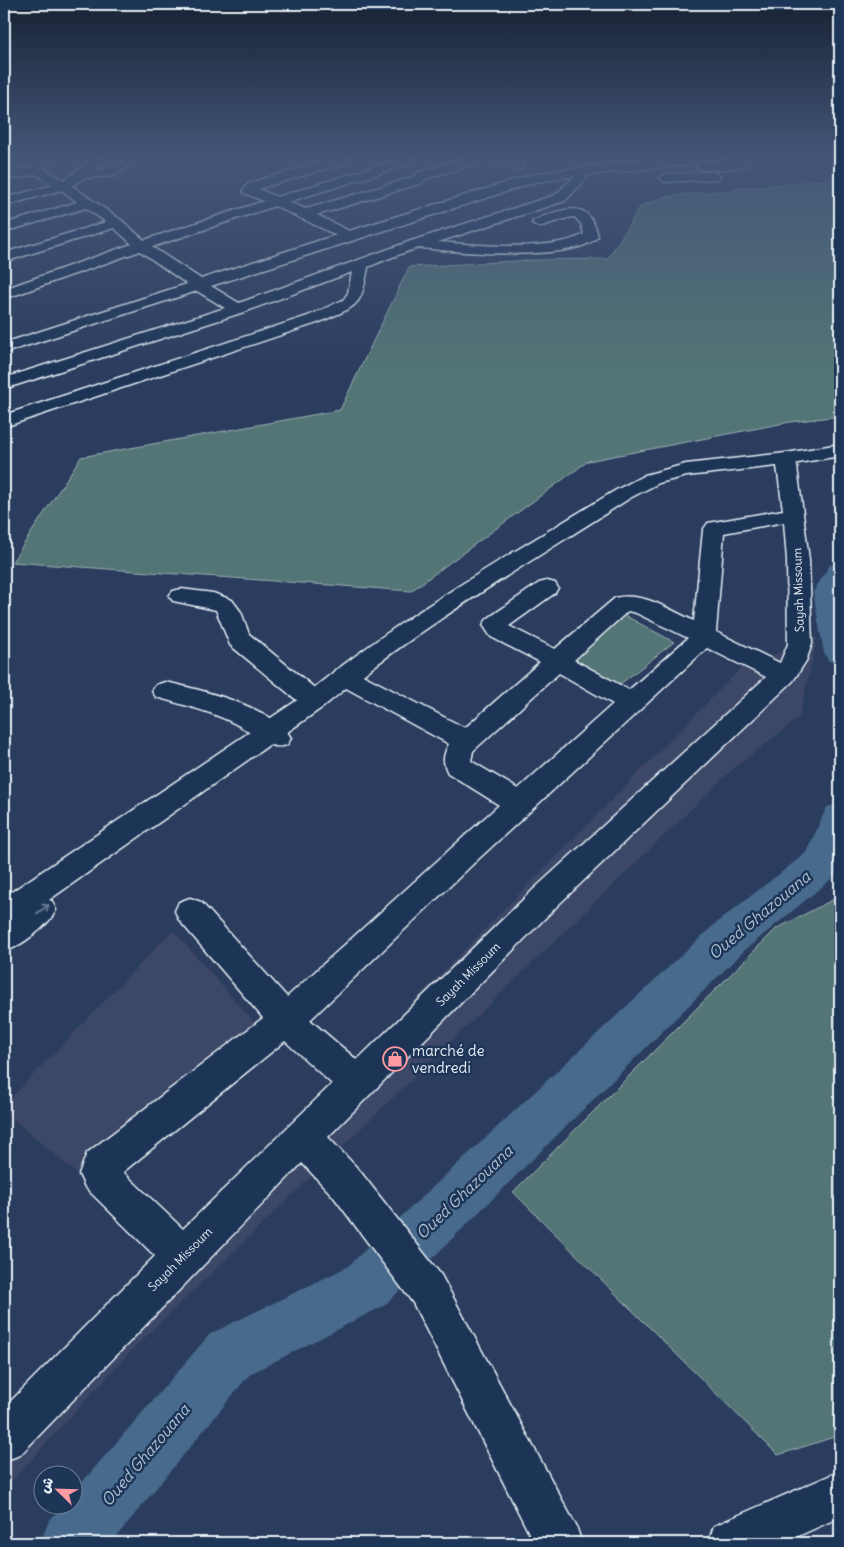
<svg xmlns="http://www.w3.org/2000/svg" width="844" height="1547" font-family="Delius,'Playpen Sans Arabic',sans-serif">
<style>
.built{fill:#3c4767}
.green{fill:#527474;stroke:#9db2b6}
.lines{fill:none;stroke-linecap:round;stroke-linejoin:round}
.river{fill:#466b8d;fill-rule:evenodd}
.minor-casing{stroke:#e8f1f8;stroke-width:3}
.major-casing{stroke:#e8f1f8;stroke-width:3}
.minor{fill:#1d3557;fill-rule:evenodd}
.major{fill:#1d3557;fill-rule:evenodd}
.shaded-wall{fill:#454257;stroke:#e8f1f8}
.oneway{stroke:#64778f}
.labels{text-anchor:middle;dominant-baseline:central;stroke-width:5;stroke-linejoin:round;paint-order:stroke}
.street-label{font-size:12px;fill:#e8f1f8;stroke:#1d3557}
.near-poi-label{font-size:15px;fill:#e8f1f8;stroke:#1d3557;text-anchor:start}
.near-water-label{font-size:16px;font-style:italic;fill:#afc2d3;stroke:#1d3557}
</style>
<rect width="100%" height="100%" fill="#2b3d5e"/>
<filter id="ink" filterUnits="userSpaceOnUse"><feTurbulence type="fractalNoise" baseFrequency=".02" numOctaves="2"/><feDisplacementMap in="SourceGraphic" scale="10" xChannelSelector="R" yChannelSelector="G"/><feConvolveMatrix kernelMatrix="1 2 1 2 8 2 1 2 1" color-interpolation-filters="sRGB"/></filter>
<g filter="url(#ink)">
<path class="built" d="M817,638l-18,80 -65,50 -602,582 -128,139v-70l738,-752z
M173,930l86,98 -177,150 -78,-67v-6z"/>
<path class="green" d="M831,179h9v237l-50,6 -202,39 -177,130 -399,-29 69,-105 259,-47 69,-143 125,-7 74,-1 32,-52 23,-10z
M624,615l50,27 -59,46 -48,-31z
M840,896v539l-62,20 -265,-263 263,-263z"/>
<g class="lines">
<path class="river" d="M840,563v101l-11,-3 -5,-8 -11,-61 17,-27z
M840,803v62l-5,11 -89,73 -361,356 -135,69 -139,169h-71l9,-22 15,-17h8v-10l138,-160 137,-67 369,-344 90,-70 21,-46z"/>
<g class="minor-casing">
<path id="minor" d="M38,159h14l-9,9 21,12 30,-21h15l-15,12c20,-2 23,-12 44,-12l-24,17 -31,2 -11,8 49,34 23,20 120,-39 -20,-8 -1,-3 6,-7 82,-24h20l-2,3 -91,27 19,8 121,-38h20l-2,3 -128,40 18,7 108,-32 3,-4 45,-14h20l-2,3 -55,17 -3,4 -105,32 32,16 185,-57 87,-12 36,-3 42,1 -6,4 -107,11 1,2 -2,3 -20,21 -127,41c36,3 115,10 146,-8l-3,-10 -6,-7 -8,1 -28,9 -7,-4c4,-5 12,-6 18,-9 26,-9 41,-7 48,22 -20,27 -144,16 -176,12 -7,-1 -44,15 -54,19 -7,42 -11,38 -48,55l-316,105v-12l304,-99 35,-16 5,-7 4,-21 -108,40 -240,77v-11l221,-70 -28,-17 -193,62v-10l183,-59 -47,-33 -136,48v-10l128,-45 -18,-16 -110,34v-9l102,-31 -20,-14 -82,24v-8l73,-22 -15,-12 -58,16v-8l49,-13 -17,-11 -18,4h-14v-8l25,-2zM575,176l-20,19 -144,46 -172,62 -28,-17 325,-104zM275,206l61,29 -135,44 -49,-32z
M491,159c12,0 25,-1 33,8l-6,4z
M734,159h12l3,4c-5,6 -48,10 -53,4l6,-4z
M714,172l6,4 -2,3 -53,3 -6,-4 6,-4z
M786,453l7,2 3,4 13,101 3,84 -6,17 -13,20 -237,226 -228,230 31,33 82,105 135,251 6,17h-48l-121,-240 -80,-107 -31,-33 -282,292 -16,6v-53l151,-152 -70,-69 -6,-13 8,-21 176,-135 -84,-98 -4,-9 4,-9 11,-4 11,4 86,95 212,-192 -51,-32c-6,-11 -5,-18 1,-29l-114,-62 -4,-6 4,-6 9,-3 9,3 112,58 75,-66 -49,-25 -8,-12 4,-6 52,-36 8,-2 8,2 3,5 -3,5 -46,33 46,23 60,-51c27,-7 55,12 79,23l9,-91 5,-7 75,-13 -7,-51 3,-4zM784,522l3,38 1,84 -8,19 -64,-31 8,-99zM628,611l8,2 52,25 -59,52 -55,-30zM707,648l59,29 -232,212 -177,171 -47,-40 164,-157zM559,673l54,31 -95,85 -47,-28 2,-10zM285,1041l47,43 -149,145 -60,-57z
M181,589l32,4 19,7 9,12 8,22 74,61 4,6 -4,6 -9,3 -9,-3 -75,-62 -14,-35 -43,-9 -4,-5 4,-5z
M165,682c33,7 109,25 126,56l-4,7c-18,6 -28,-9 -44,-17 -27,-16 -57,-22 -87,-31l-4,-6 4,-6z"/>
</g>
<g class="major-casing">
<path id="major" d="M840,444v12l-54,9 -99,11 -28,7 -29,15c-104,67 -212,129 -307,209l-274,193 3,1 4,9c-7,16 -35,36 -52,42v-55l301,-202c96,-79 205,-140 311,-205l29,-15 41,-11 100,-11z
M840,1471v46l-57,26h-75l6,-17z"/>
</g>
<use href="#minor" class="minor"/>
<use href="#major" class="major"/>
</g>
<path class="shaded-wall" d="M4,835l4,7 -4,2z"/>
<defs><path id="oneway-shaft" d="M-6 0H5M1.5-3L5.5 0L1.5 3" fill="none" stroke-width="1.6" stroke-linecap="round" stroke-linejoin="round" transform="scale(1.25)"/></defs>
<use class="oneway" href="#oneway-shaft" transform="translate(43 909) rotate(-36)"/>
</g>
<linearGradient id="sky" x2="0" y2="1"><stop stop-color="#182234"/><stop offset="0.42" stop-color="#445779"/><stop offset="1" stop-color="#445779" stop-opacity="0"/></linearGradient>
<rect width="844" height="376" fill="url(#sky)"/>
<defs>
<g id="shop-ring" transform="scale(1.25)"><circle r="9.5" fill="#1d3557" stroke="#ff9aa2" stroke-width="1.5"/><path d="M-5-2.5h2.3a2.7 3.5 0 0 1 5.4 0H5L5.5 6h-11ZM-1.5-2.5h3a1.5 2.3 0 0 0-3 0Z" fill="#ff9aa2"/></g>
</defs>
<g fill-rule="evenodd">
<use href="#shop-ring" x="395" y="1059"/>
</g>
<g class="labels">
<g class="street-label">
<text transform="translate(798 590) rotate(-92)">Sayah Missoum</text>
<text transform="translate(468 974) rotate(-45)">Sayah Missoum</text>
<text transform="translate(180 1259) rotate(-45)">Sayah Missoum</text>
</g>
<g class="near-poi-label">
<text x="412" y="1050">marché de<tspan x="412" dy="17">vendredi</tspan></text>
</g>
<g class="near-water-label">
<text transform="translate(759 915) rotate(-40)">Oued Ghazouana</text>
<text transform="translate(464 1192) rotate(-44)">Oued Ghazouana</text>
<text transform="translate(145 1455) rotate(-50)">Oued Ghazouana</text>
</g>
</g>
<rect width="844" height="1547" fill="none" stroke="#1d3557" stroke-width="20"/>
<rect x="10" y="10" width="824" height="1527" fill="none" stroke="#e8f1f8" stroke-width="2" filter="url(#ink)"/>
<g transform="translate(58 1490) rotate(293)"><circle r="24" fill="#1d3557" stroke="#6e8097"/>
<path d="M0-4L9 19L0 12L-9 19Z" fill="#ff9aa2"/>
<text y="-8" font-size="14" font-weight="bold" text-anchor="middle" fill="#e8f1f8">ش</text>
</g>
</svg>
